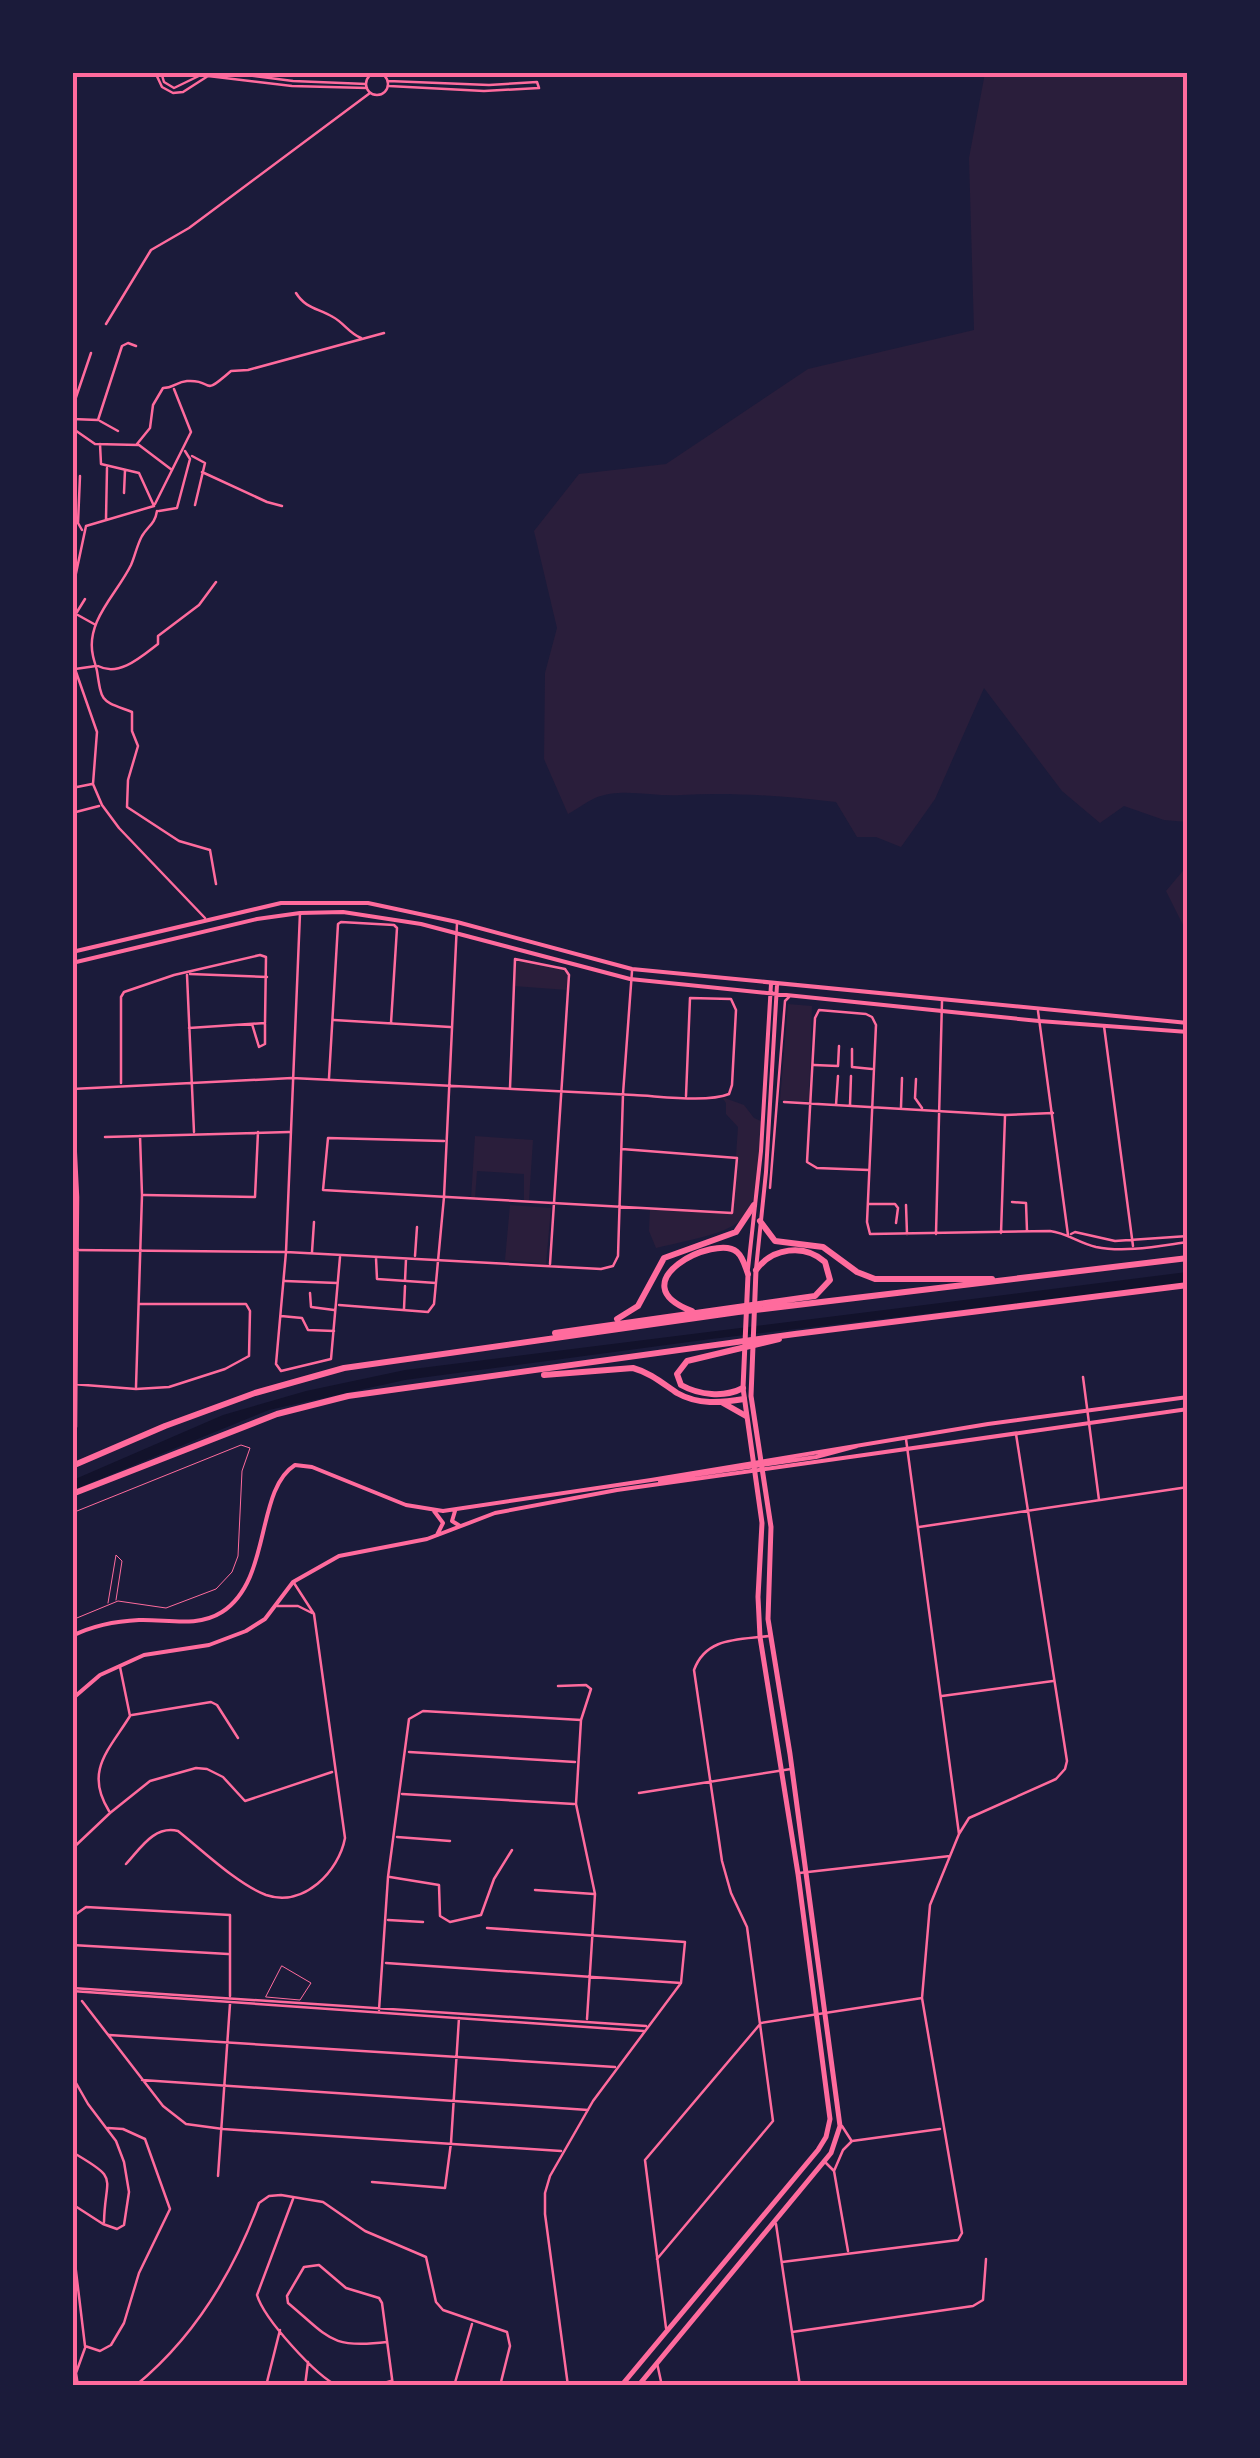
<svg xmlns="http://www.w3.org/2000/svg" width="1260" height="2458" font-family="Helvetica,sans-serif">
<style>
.green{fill:#2a1e3b}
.water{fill:#12122b}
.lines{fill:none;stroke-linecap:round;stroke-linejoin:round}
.service{stroke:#ff6b9d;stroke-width:1}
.pedestrian{stroke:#ff6b9d;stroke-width:1}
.minor{stroke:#ff6b9d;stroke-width:2.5}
.secondary{stroke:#ff6b9d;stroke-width:4}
.primary{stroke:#ff6b9d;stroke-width:5}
.motorway{stroke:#ff6b9d;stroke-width:6}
.neatline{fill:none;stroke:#ff6b9d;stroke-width:4}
</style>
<rect width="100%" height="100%" fill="#1b1b3a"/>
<path class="green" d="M985,73h202v749l-23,-2 -40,-14 -24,17 -38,-32 -78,-103 -49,111 -34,48 -25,-10h-19l-21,-35c-50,-6 -105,-10 -155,-7 -28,2 -59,-8 -86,3 -9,4 -18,11 -27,16l-24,-55 1,-86 12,-45 -23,-97 45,-57 87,-10 142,-95 166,-39 -5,-172z
M1187,866v67l-21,-42z
M515,959l50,10 4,6 -1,15 -54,-4z
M788,1004l24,2 -3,96 -29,-2z
M722,1097l22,8 10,13 9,4c-11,105 0,102 -107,126l-7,-17 1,-23 82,5 6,-86 -12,-13v-11z
M475,1136l58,4 -4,60h-5v-26l-47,-3 -2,28h-4z
M510,1205l41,3 -5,56 -41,-4z"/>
<path class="water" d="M1187,1272v11l-476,56 -306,41 -136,30 -196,80v-10l150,-65 83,-24 99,-21z"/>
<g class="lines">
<path class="service" d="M72,1513l169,-68 9,3 -8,23 -4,85 -6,16 -16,17 -50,19 -48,-7 -46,19
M108,1603l8,-48 6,6 -6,39"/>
<path class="pedestrian" d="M282,1966l29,17 -11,17 -34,-3z"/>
<path class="minor" d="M155,72l7,15 11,6 10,-1 25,-16 84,10 75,2
M161,72l3,10 10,6 33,-16
M223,72l70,9 73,3
M366 84a11 11 0 1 1 22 0a11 11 0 1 1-22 0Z
M388,81l101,4 48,-3 2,6 -55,3 -95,-5
M296,293c10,16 22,15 37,24 11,6 16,16 28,21
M106,324l45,-74 38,-22 181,-135
M72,409l19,-56
M72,419l26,1 24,-74 6,-3 8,3
M100,421l18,10
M72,428l23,16 44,1 33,25
M100,444l1,20 38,9 15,33
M137,444l13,-16 3,-23 10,-17c11,0 13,-6 24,-7 29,-2 12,18 44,-10l17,-1 136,-37
M192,456l13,7 -10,42
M202,472l65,30 15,4
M80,476l-2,47 4,7
M124,493l1,-23
M155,504l36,-72 -17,-43
M157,511c-2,13 -9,15 -15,25 -5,9 -7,20 -11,29 -14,29 -46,56 -38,91 1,5 3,10 4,15 5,33 4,29 35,41v19l6,15 -10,34 -1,27 52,34 31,9 6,34
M159,511l18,-3 13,-49 -5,-8
M106,519l1,-51
M72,592l14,-66 68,-20
M76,614l18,10
M72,620l13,-21
M96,666l-21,3 22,63 -4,52 9,21 17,23 86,90
M98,666c21,11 43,-9 60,-22v-8l41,-31 17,-23
M72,788l20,-4
M72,813l27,-7
M72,818v40
M300,913l-14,339 -10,112 5,7 50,-12 9,-102
M190,974l77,3
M187,975l7,157
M1038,1011l30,224
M334,1020l116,7
M252,1024l7,23 6,-3v-20
M1104,1026l29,220
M852,1049v18l20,2
M814,1065l24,1 1,-20
M72,1076l6,121 -2,230 -4,7
M329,1078l9,-154 3,-2 53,3 3,3 -6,95
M916,1079l-1,19 7,10
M121,1083v-86l3,-5 50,-17 86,-20 6,2 -1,66 -76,5
M510,1088l5,-129 50,10 4,6 -19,289
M72,1089l220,-11 342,17c25,1 73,8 95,-1l3,-9 4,-75 -5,-11 -41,-1 -4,98
M784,1102l221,13 48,-2
M836,1105l2,-29
M850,1105l1,-29
M901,1107l1,-29
M105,1137l184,-5
M444,1141l-116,-3 -5,52 409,23 5,-55 -115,-9
M869,1170l-52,-2 -10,-6 8,-144 4,-8 47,4 6,3 4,8 -9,197 3,12 180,-3c17,2 29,12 46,16 29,6 63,-1 92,-5
M770,1188l15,-187 4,-4
M144,1195l111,2 3,-65
M1012,1202l14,1 1,28
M869,1204h26l3,4 -2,15
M906,1205l1,29
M1001,1233l4,-117
M936,1234l6,-233
M1071,1234l4,-2 40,9 73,-5
M72,1250l214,2 315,17 12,-3 5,-10 5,-162 9,-123
M312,1252l2,-30
M415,1256l2,-29
M376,1258l1,21 59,4
M285,1281l52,2
M405,1281l1,-22
M310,1293l1,14 23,3
M339,1305l89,7 6,-8 10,-107 13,-274
M404,1309l1,-23
M281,1316l21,2 6,12 26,1
M1083,1377l16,123
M72,1384l64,5 33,-2 56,-18 24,-13 1,-45 -4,-7h-107
M136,1387l6,-192 -2,-59
M919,1527l269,-40
M277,1606h21l14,7
M558,1686l28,-1 5,4 -10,31 -5,84 19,90 -8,125
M942,1696l111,-15
M132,1715l79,-13 6,3 21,33
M409,1752l166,10
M639,1793l152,-24
M402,1794l172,10
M109,1811c-25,-40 0,-61 21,-95l-10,-49
M959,1834l10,-16 87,-39 9,-10 2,-8 -51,-327
M397,1837l53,4
M72,1849l38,-36 40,-32 46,-13 11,1 16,8 22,24 87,-29
M126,1864c14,-15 28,-39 52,-33 24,19 59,53 88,64 38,13 73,-24 79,-57l-31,-224 -20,-31
M799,1873l151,-17
M390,1877l49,8 1,31 10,6 31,-7 13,-36 18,-29
M535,1890l59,4
M72,1917l14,-10 144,8v81
M388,1920l35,2
M487,1928l198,14 -4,41 -88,118 -43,75 -5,17v21l23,172
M72,1945l156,9
M386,1963l295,20
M72,1988l574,38
M72,1991l572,40
M82,2001l81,105 23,18 37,5 338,22
M379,2010l9,-133 21,-158 14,-8 158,9
M109,2035l506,32
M72,2076l16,28 28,37 8,21 5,30 -5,33 -7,4 -14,-5 -31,-20
M142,2080l446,30
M842,2126l9,14
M852,2141l88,-12
M72,2152c49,28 33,23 32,70
M826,2163l8,8 9,-21 9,-9
M834,2171l14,80
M218,2176l12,-172
M372,2182l73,6 6,-45 8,-125
M293,2199l-36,96c7,24 59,81 81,91
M776,2224l24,162
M72,2238l13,108 15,5 11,-6 13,-22 15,-50 31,-64 -25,-70 -22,-10 -15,-1
M657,2259l116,-138 -26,-194 -16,-34 -9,-32 -28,-191c12,-33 44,-30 75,-34
M782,2262l176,-22 4,-7 -40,-235 8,-93 29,-71 -53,-395
M666,2328l-21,-168 116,-137 161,-25
M792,2332l181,-26 10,-6 3,-41
M387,2342c-57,7 -57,-4 -99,-39l-1,-7 17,-29 15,-2 27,23 33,10 3,5 11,83
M657,2363l5,23
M78,2386l-2,-13 9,-25
M135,2386c59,-48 98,-113 124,-183l10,-7 12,-1 42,7 42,29 61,26 10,45 7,8 64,22 3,14 -10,40
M266,2386l14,-56
M305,2386l3,-24
M373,2386l18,-5
M454,2386l18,-62"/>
<path class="secondary" d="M72,952l209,-49h87l89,19 175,47 556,54
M72,963l185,-44 43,-6 43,-1 78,12 209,55 409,42 149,11
M748,1269l13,-118 10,-167
M756,1269l10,-97 11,-187
M694,1475l122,-18 41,-11
M660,1482l34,-7
M434,1511l9,12 -6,12
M455,1511l-3,10 8,5
M72,1636c20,-10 45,-15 67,-16 28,-1 58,8 83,-8 50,-32 33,-122 73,-147l17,2 94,38 37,6 208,-31 337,-56 200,-27
M72,1699l28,-24 44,-20 65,-10 37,-14 19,-12 28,-37 46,-26 88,-17 68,-26 122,-23 571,-81"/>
<path class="primary" d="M621,2386l197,-236 8,-13 4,-18 -32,-245 -38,-237 -2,-40 4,-74 -19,-135 5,-113
M638,2386l193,-233 9,-27 -50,-372 -22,-135 3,-92 -20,-131 5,-126"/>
<path class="motorway" d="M760,1221l15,20 48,6 34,25 18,7h117
M692,1311c-75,-28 24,-78 45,-59 6,5 8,14 11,22
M617,1319l21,-13 26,-48 72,-26 18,-27
M555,1333l260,-37 15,-16 -5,-18c-21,-19 -53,-14 -69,8
M544,1375l89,-7c18,5 29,15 44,25 21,12 44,10 67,6
M743,1388c-19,10 -44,7 -62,-3l-4,-11 10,-13 92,-22
M723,1403l23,13
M72,1466l93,-40 90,-33 89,-25 394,-56 450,-54
M72,1494l205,-80 71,-18 447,-62 393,-49"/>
</g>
<rect width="1260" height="2458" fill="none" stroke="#1b1b3a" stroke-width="150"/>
<rect x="75" y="75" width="1110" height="2308" class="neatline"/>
</svg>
